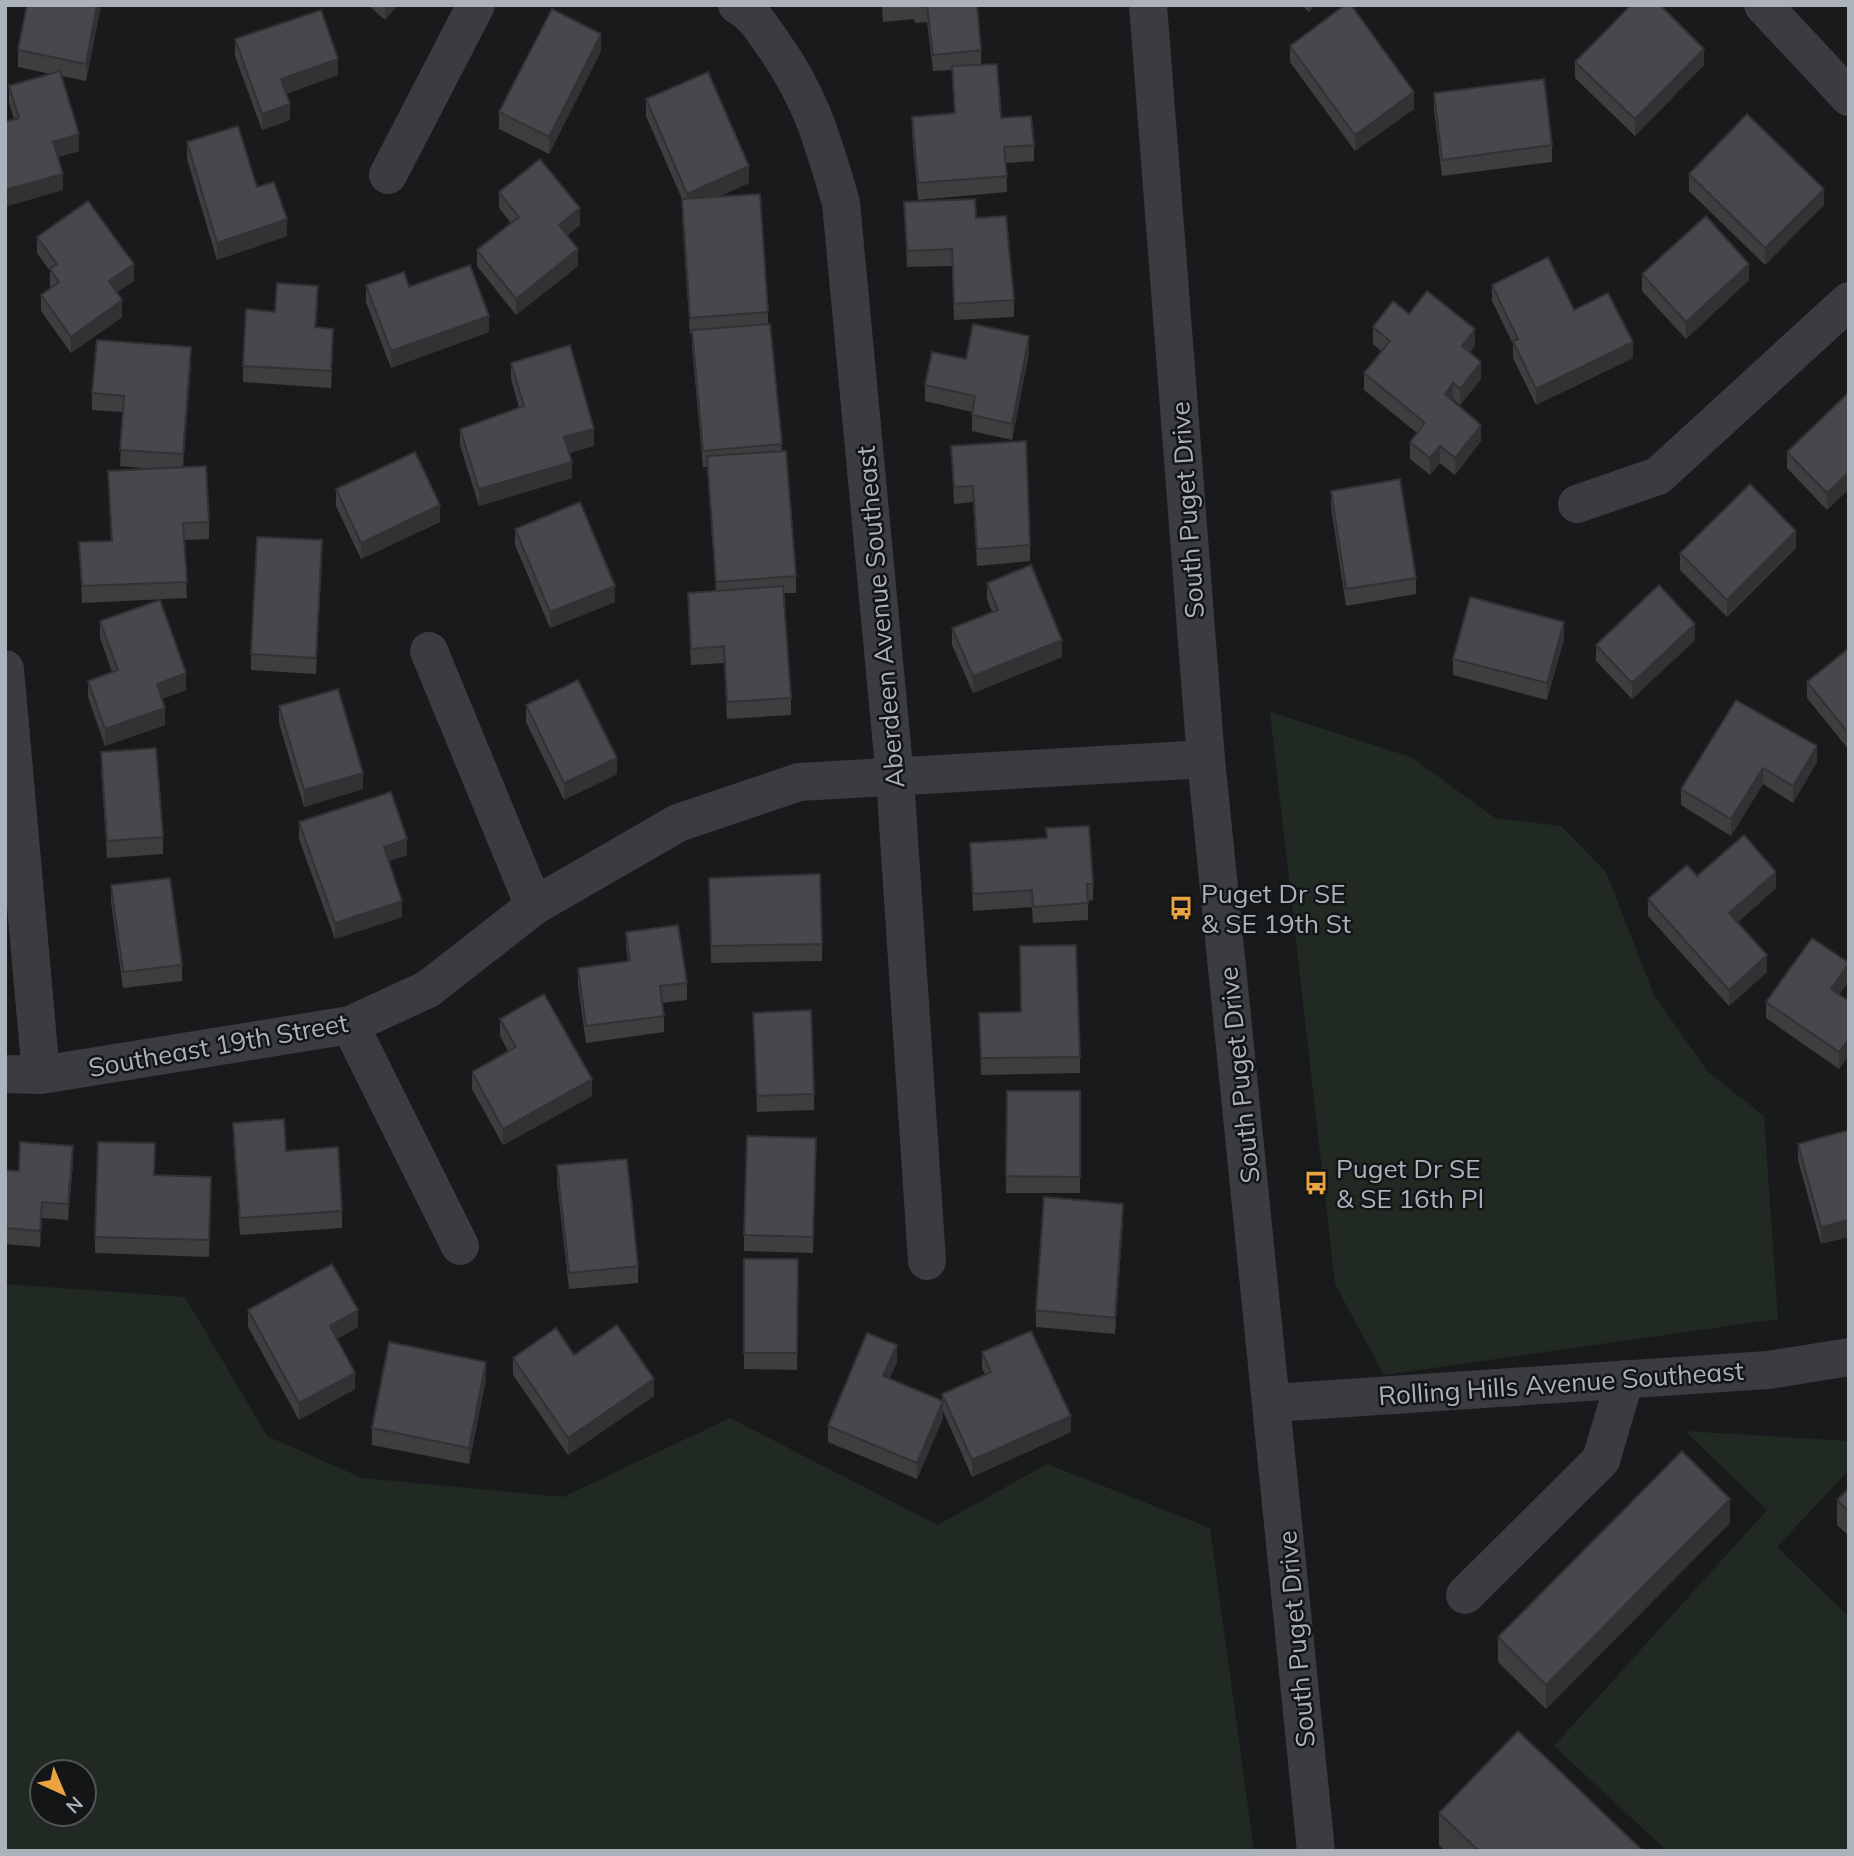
<svg xmlns="http://www.w3.org/2000/svg" width="1854" height="1856" font-family="Mulish,sans-serif">
<style>
.green{fill:#212a22;fill-rule:evenodd}
.lines{fill:none;stroke-linecap:round;stroke-linejoin:round}
.minor{stroke:#3b3c40;stroke-width:38}
.tertiary{stroke:#3b3c40;stroke-width:38}
.wall{fill:#3c3e40}
.shaded-wall{fill:#313234}
.building{fill:#46484b;stroke:#313234;stroke-width:2}
.labels{text-anchor:middle;dominant-baseline:central;stroke-width:5;stroke-linejoin:round;paint-order:stroke}
.street-label{font-size:26px;fill:#acb2bb;stroke:#141517}
.poi-label{font-size:26px;fill:#acb2bb;stroke:#141517;text-anchor:start}
</style>
<rect width="100%" height="100%" fill="#191a1c"/>
<path class="green" d="M1270,712l141,45 84,61 66,8 45,46 48,123 54,77 56,44 14,203 -394,56 -49,-91z
M5,1284l180,13 82,139 95,42 201,19 167,-79 208,107 109,-61 163,64 44,323h-1249zM42,1772h42v42h-42z
M1685,1431l164,10v29l-72,77 72,70v234h-182l-113,-105 213,-236z"/>
<g class="lines">
<path class="minor" d="M737,5c17,9 25,23 36,39 38,53 50,97 68,159l54,575 32,483
M1763,5l86,92
M388,175l88,-170
M1577,504l81,-28 191,-175
M429,651l105,255
M5,669l36,406
M350,1025l110,221
M5,1074l36,1 309,-50 78,-36 106,-83 144,-83 121,-41 407,-23
M1273,1403l495,-33 81,-13
M1465,1595l136,-135 24,-81"/>
<path class="tertiary" d="M1148,5l58,754 110,1092"/>
</g>
<path class="wall" d="M101,5l-15,76 -25,-5 18,75 -21,6 5,33 -49,-71 -5,-16v-17l42,-12 -33,-7v-17z
M368,5h30l-13,15z
M882,5h95l4,45v15l20,53 33,27v16l-28,2 1,29 -89,8 -6,-66v-17l42,-4 -2,-43 -19,1 -6,-49 -12,1 -1,-4 -31,3z
M1301,5h14l-6,7z
M235,39l103,36 -52,19 4,26 -28,10 -27,-74z
M1290,46l124,63 -59,42 -65,-89z
M601,51l-52,103 -50,-25v-17z
M1575,62l129,3 -69,71 -60,-58z
M1434,93l118,52v17l-110,14 -8,-66z
M646,99l103,84 -31,14 50,115v12l28,252v17h-12l7,105v17l-64,4 -3,-56 -33,2 -3,-56v-16l28,-2 -9,-124h-4l-11,-120v-13h-2l-8,-118v-17l-36,-83z
M187,142l70,45 30,49 -70,24 -30,-101z
M1689,174l135,31 -59,60 -76,-74z
M499,192l81,33 -13,10 11,31 -62,49 -39,-49v-16l34,-27 -12,-15z
M904,202l72,16 38,82v17l-60,3 -2,-54 -45,1z
M37,237l97,44 -17,11 5,25 -51,36 -30,-42v-16l10,-8 -1,-1v-15l-13,-18z
M1642,274l107,6 -63,59 -44,-48z
M366,285l43,2 80,45 -98,36 -25,-66z
M1492,285l141,73 -97,47 -23,-47v-14l-21,-43z
M318,302l-2,26 17,17 -2,43 -88,-6v-16l32,-54z
M1409,314l66,32 -5,6 11,27 -21,26 -7,-6 -1,2 29,40 -26,34 -15,-12 -10,12 -20,-16v-17l7,-9 -53,-43v-17l17,-22 -8,-7v-17z
M1029,353l-17,87 -40,-9v-19l-47,-11v-16l41,-26z
M511,363l83,83 -25,7 3,25 -93,28 -19,-61v-16l59,-21 -8,-29z
M191,364l-8,103 26,55v17l-25,1 3,58 -105,5 -3,-61 32,-1 -3,-70 44,-2 -32,-3 3,-54 -31,-2v-17z
M1849,392v97l-22,21 -40,-42v-16z
M951,446l79,99v16l-53,5 -4,-64 -19,2z
M336,489l104,33 -79,37 -25,-53z
M1331,491l85,87v16l-70,12 -15,-99z
M515,529l100,73 -65,26 -35,-83z
M1796,548l-69,69 -47,-47v-17z
M322,557l-6,117 -65,-4v-16z
M987,583l75,74 -89,36 -21,-48v-17l40,-16 -5,-13z
M100,621l86,69 -24,9 3,26 -60,21 -17,-49v-16l24,-9 -12,-34z
M1564,639l-17,61 -94,-25v-16z
M1695,640l-63,59 -36,-38v-16z
M1849,648v102l-42,-52v-16z
M1736,700l81,62 -24,41 -30,-19 -32,52 -50,-31v-16z
M526,705l91,69 -53,26 -38,-78z
M279,706l84,83 -59,18 -25,-84z
M101,752l62,85v17l-56,4 -6,-89z
M299,822l108,33 -18,6 13,56 -67,22 -36,-100z
M1046,828l47,56v16l-5,1v19l-55,3 -1,-16 -59,4 -3,-52v-16l76,-5z
M1697,876l79,12 -38,34 29,50 -38,34 -81,-90v-17z
M709,878l113,66v17l-111,2z
M111,885l71,80v16l-59,7 -12,-86z
M626,932l61,51v17l-25,3 2,13v16l-78,11 -8,-58v-17l50,-7 -2,-13z
M1849,963v18l-10,14 10,6v54l-10,14 -73,-51v-16z
M753,1013l61,81v16l-57,2z
M979,1013l101,44v16l-99,2z
M500,1019l92,77 -89,49 -31,-56v-17l36,-21 -8,-15z
M1007,1091h73v102h-74z
M233,1123l53,28 56,60v17l-102,7 -7,-96z
M1849,1130l-28,114 -23,-84v-16z
M816,1138l-3,115 -69,-2v-16z
M73,1163l-5,57 -26,-2 -2,29 -35,-3v-74l14,1z
M557,1165l81,101v17l-69,6 -12,-107z
M154,1175l57,18 -2,64 -114,-4v-16z
M1123,1221l-8,113 -79,-7v-17z
M744,1259h54l-1,111 -53,-1z
M248,1310l110,17 -21,12 18,50 -56,31 -51,-93z
M982,1352l89,80 -99,45 -29,-66v7l-26,61 -89,-37v-16l69,-64 -8,17 53,22v-7l43,-19 -3,-7z
M574,1355l80,41 -86,59 -55,-80v-17z
M486,1379l-17,85 -97,-19v-17z
M1849,1488v48l-12,-11v-25z
M1730,1523l-184,186 -48,-47v-25z
M1439,1813l204,38h-198l-6,-6z"/>
<path class="shaded-wall" d="M97,5h4l-15,76v-17z
M385,5h13l-13,15z
M1309,5h6l-6,7z
M601,34v17l-52,103v-17z
M1704,49v16l-69,71v-17z
M338,59v16l-57,21v-17z
M1414,92v17l-59,42v-16z
M290,104v16l-28,10v-16z
M79,134v17l-26,7v-16z
M749,166v17l-62,27v-16z
M63,174v16l-58,17v-17z
M1824,189v16l-59,60v-17z
M580,208v17l-21,17v-17z
M287,219v17l-70,24v-17z
M578,249v17l-62,49v-16z
M134,264v17l-25,17v-17z
M1749,264v16l-63,59v-17z
M122,300v17l-51,36v-16z
M489,316v16l-98,36v-17z
M333,329v16l-2,43v-17z
M1475,329v17l-13,17v-17z
M1029,336v17l-17,87v-16z
M1633,342v16l-97,47v-16z
M191,347v17l-8,107v-17z
M1481,362v17l-21,26v-16z
M1453,383v16l-8,12v-17z
M1481,425v16l-26,34v-17z
M594,429v17l-30,8v-17z
M1440,446v17l-10,12v-17z
M572,462v16l-93,28v-17z
M1849,472v17l-22,21v-17z
M440,505v17l-79,37v-16z
M1796,531v17l-69,69v-17z
M322,540v17l-6,117v-16z
M615,586v16l-65,26v-16z
M1564,622v17l-17,61v-17z
M1695,624v16l-63,59v-16z
M1062,640v17l-89,36v-17z
M186,673v17l-29,11v-17z
M165,708v17l-60,21v-17z
M1817,746v16l-24,41v-17z
M617,758v16l-53,26v-17z
M1763,768v16l-32,52v-17z
M363,773v16l-59,18v-17z
M407,839v16l-23,8v-16z
M1776,872v16l-47,41v-16z
M402,901v16l-67,22v-16z
M1767,955v17l-38,34v-16z
M1849,965v16l-18,25v-17z
M1849,1039v16l-10,14v-17z
M592,1079v17l-89,49v-16z
M73,1146v17l-5,57v-16z
M42,1202v16l-2,29v-16z
M1123,1204v17l-8,113v-16z
M1849,1220v17l-28,7v-17z
M358,1310v17l-28,15v-16z
M897,1345v17l-14,31v-17z
M486,1362v17l-17,85v-16z
M355,1373v16l-56,31v-17z
M654,1379v17l-86,59v-17z
M943,1401v17l-26,61v-16z
M1071,1416v16l-99,45v-17z
M1730,1499v24l-184,186v-24z"/>
<path class="building" d="M27,5h70l-11,59 -68,-14z
M915,5h62l4,45 -48,5 -6,-49h-12z
M1345,5h6l63,87 -59,43 -65,-89z
M1631,5h29l44,44 -69,70 -60,-57z
M552,9l49,25 -52,103 -50,-25z
M321,10l17,49 -57,20 9,25 -28,10 -27,-75z
M997,64l4,54 30,-2 3,29 -30,2 3,29 -89,7 -6,-66 43,-4 -3,-47z
M60,71l19,63 -26,8 10,32 -58,16v-68l14,-4 -10,-32z
M708,72l41,94 -62,28 -41,-95z
M1544,79l8,66 -110,15 -8,-67z
M1747,114l77,75 -59,59 -76,-74z
M238,126l19,61 17,-5 13,37 -70,24 -30,-101z
M540,159l40,49 -21,17 19,24 -62,50 -39,-49 42,-33 -20,-25z
M760,194l8,118 -78,6 -8,-119z
M975,199l1,19 30,-2 8,84 -60,4 -2,-55 -45,2 -3,-49z
M88,201l46,63 -25,17 13,19 -51,37 -30,-42 18,-13 -9,-13 7,-5 -20,-27z
M1706,216l43,48 -63,58 -44,-48z
M1548,257l26,53 34,-17 25,49 -97,47 -23,-48 5,-2 -26,-54z
M470,265l19,51 -98,35 -25,-66 38,-13 5,15z
M277,283l41,3 -3,41 18,2 -2,42 -88,-5 3,-57 29,3z
M1427,291l48,38 -13,17 19,16 -21,27 -7,-6 -8,11 36,31 -26,33 -15,-12 -10,12 -20,-16 15,-19 -61,-50 26,-32 -17,-14 20,-26 16,13z
M770,324l12,120 -79,7 -11,-121z
M973,324l56,12 -17,88 -40,-9 3,-19 -50,-11 7,-33 34,7z
M97,340l94,7 -8,107 -63,-4 4,-54 -32,-3z
M570,345l24,84 -30,8 8,25 -93,27 -19,-60 64,-23 -13,-43z
M1849,392v80l-22,21 -40,-41z
M1026,441l4,104 -53,4 -4,-63 -19,1 -3,-41z
M786,451l10,125 -80,6 -9,-126z
M415,452l25,53 -79,38 -25,-54z
M206,466l3,56 -26,1 4,59 -105,4 -3,-44 33,-1 -4,-70z
M1400,479l16,99 -70,11 -15,-98z
M1750,484l46,47 -69,69 -47,-47z
M580,502l35,84 -65,26 -35,-83z
M257,537l65,3 -6,118 -65,-4z
M1031,565l31,75 -89,36 -21,-48 46,-18 -11,-27z
M1659,585l36,39 -63,59 -36,-38z
M783,586l8,112 -64,4 -3,-56 -33,3 -3,-56z
M1470,597l94,25 -17,61 -94,-24z
M160,600l26,73 -29,11 8,24 -60,21 -17,-48 30,-11 -18,-49z
M1849,648v86l-42,-52z
M578,680l39,78 -53,25 -38,-78z
M338,689l25,84 -59,17 -25,-84z
M1736,700l81,46 -24,40 -30,-18 -32,51 -50,-30z
M156,748l7,89 -56,4 -6,-89z
M391,792l16,47 -23,8 18,54 -67,22 -36,-101z
M1089,826l4,58h-6l1,19 -55,4 -1,-17 -59,4 -3,-51 77,-5 -1,-10z
M1744,835l32,37 -47,41 38,42 -38,35 -81,-91 39,-34 10,11z
M820,874l2,70 -111,2 -2,-68z
M170,878l12,87 -59,7 -12,-87z
M678,925l9,58 -27,3 4,30 -78,10 -8,-58 52,-7 -4,-29z
M1812,938l37,25 -18,26 18,12v38l-10,13 -73,-50z
M1076,945l4,112 -99,1 -2,-45 42,-1 -1,-66z
M544,994l48,85 -89,50 -31,-57 44,-25 -16,-28z
M811,1010l3,84 -57,2 -4,-83z
M1007,1091h73v86l-74,-1z
M284,1119l2,32 52,-4 4,64 -102,7 -7,-95z
M1849,1130v90l-28,7 -23,-83z
M747,1136l69,2 -3,99 -69,-2z
M20,1142l53,4 -5,58 -26,-2 -2,29 -35,-3v-58l14,1z
M98,1142l57,1 -1,32 57,2 -2,63 -114,-3z
M627,1159l11,107 -69,7 -12,-108z
M1044,1197l79,7 -8,114 -79,-8z
M744,1259h54l-1,94h-53z
M332,1264l26,46 -28,16 25,47 -56,30 -51,-93z
M617,1325l37,54 -86,59 -55,-80 43,-30 18,27z
M1031,1331l40,85 -99,44 -30,-66 49,-22 -9,-20z
M867,1333l30,12 -14,31 60,25 -26,62 -89,-37z
M389,1342l97,20 -17,86 -97,-20z
M1682,1451l48,48 -184,186 -48,-48z
M1849,1488v24l-12,-12z
M1518,1731l125,120h-164l-40,-38z"/>
<defs>
<g id="bus-bare" transform="scale(1.89)"><path d="M-5-6H5V4H4V6H2V4H-2V6H-4V4H-5ZM-3.5-4V0h7V-4ZM-3.5 1.2v1.5H-2V1.2ZM2 1.2v1.5H3.5V1.2Z" fill="#eca441" stroke="#141517" stroke-width="2.5" paint-order="stroke"/></g>
</defs>
<g fill-rule="evenodd">
<use href="#bus-bare" x="1181" y="908"/>
<use href="#bus-bare" x="1316" y="1183"/>
</g>
<g class="labels">
<g class="street-label">
<text transform="translate(1187 510) rotate(-94)">South Puget Drive</text>
<text transform="translate(880 617) rotate(-95)">Aberdeen Avenue Southeast</text>
<text transform="translate(218 1045) rotate(-10)">Southeast 19th Street</text>
<text transform="translate(1239 1075) rotate(-96)">South Puget Drive</text>
<text transform="translate(1561 1383) rotate(-4)">Rolling Hills Avenue Southeast</text>
<text transform="translate(1296 1639) rotate(-95)">South Puget Drive</text>
</g>
<g class="poi-label">
<text x="1201" y="893">Puget Dr SE<tspan x="1201" dy="30">&amp; SE 19th St</tspan></text>
<text x="1336" y="1168">Puget Dr SE<tspan x="1336" dy="30">&amp; SE 16th Pl</tspan></text>
</g>
</g>
<rect width="1854" height="1856" fill="none" stroke="#acb2bb" stroke-width="14"/>
<g transform="translate(63 1793) rotate(136)"><circle r="33" fill="#141517" stroke="#515459" stroke-width="2"/>
<path d="M0-5L12 26L0 18L-12 26Z" fill="#eca441"/>
<text y="-10" font-size="19" font-weight="bold" text-anchor="middle" fill="#acb2bb">N</text>
</g>
</svg>
